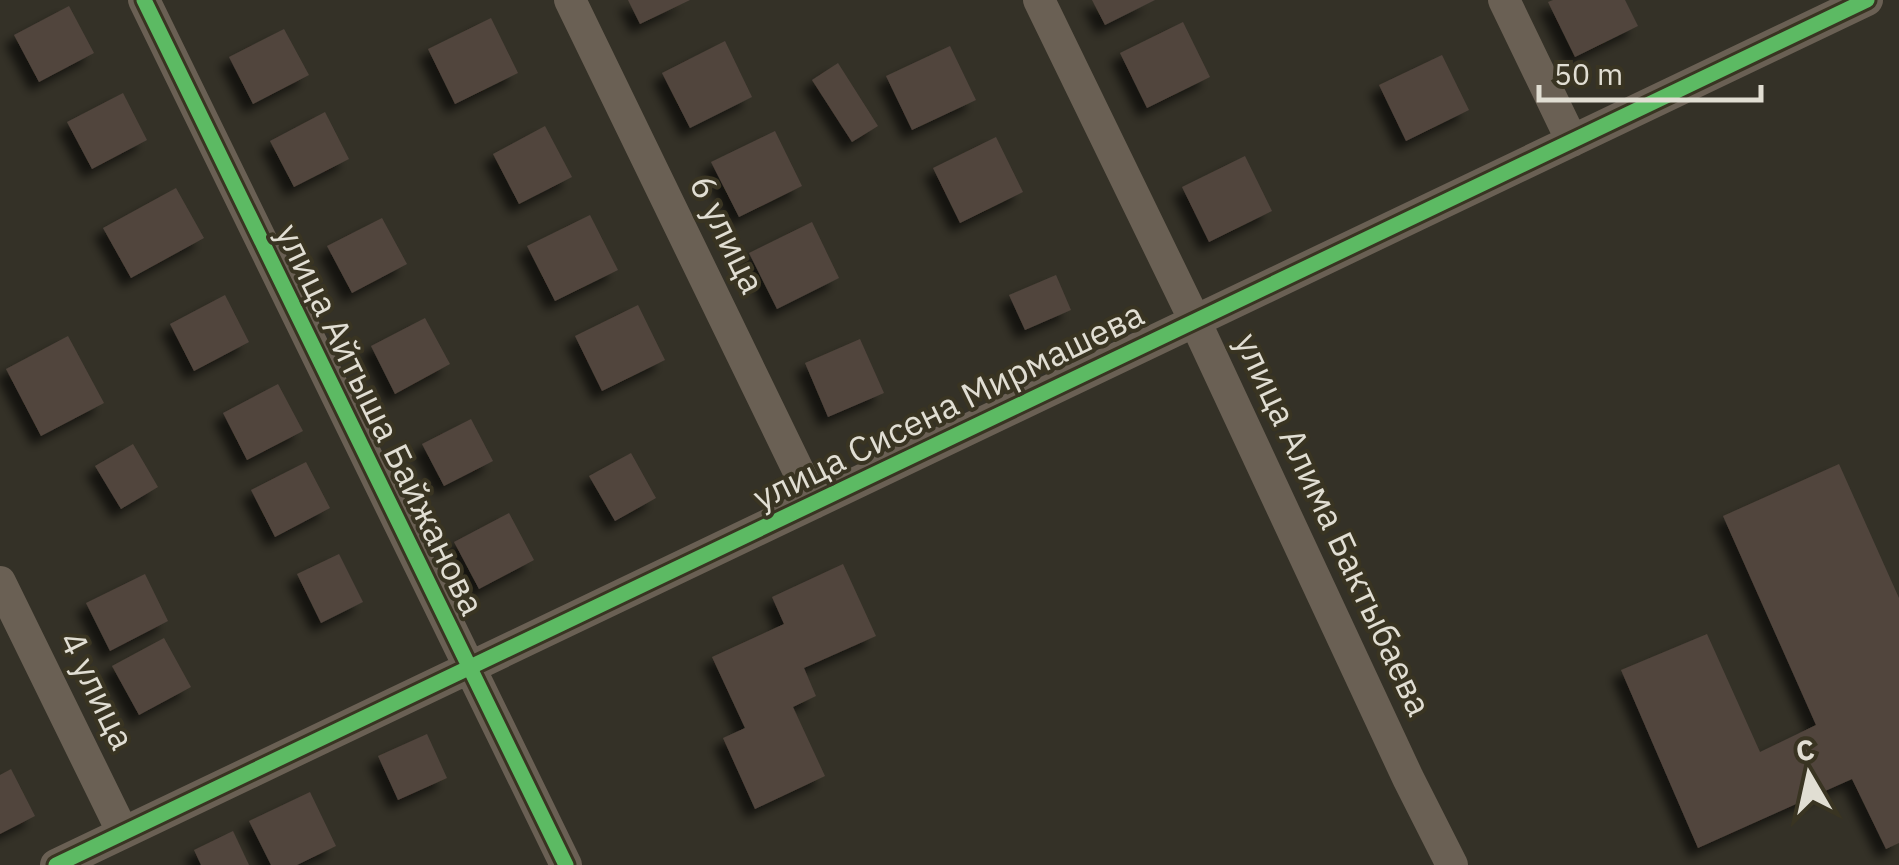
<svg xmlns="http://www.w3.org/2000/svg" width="1899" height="865" font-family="'IBM Plex Sans',sans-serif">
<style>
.building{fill:#51453d;filter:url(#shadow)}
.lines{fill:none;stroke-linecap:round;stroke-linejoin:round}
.minor{stroke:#6a6054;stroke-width:32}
.cycleway-casing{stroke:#393422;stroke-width:21}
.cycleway{stroke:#5cba63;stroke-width:15}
.labels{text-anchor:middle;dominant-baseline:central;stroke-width:8;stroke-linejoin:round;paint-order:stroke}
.street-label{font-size:35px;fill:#e1ded3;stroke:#393422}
</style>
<defs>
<filter id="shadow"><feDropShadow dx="-9" dy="9" stdDeviation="5" flood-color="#0009"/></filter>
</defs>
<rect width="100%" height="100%" fill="#343127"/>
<path class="building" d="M628,0h62l-50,24z
M1092,0h63l-50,25z
M1553,0h72l13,26 -63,31 -27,-55z
M69,6l25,47 -55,29 -25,-47z
M491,18l27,55 -63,31 -27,-55z
M1183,22l27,55 -63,31 -27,-55z
M284,29l25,46 -56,29 -24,-47z
M725,41l27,56 -62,31 -28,-55z
M950,46l26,54 -64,30 -26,-54z
M1442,55l27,55 -63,31 -27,-56z
M838,63l40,63 -26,16 -40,-62z
M123,93l24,47 -55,29 -25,-47z
M325,112l24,47 -55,28 -24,-46z
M545,126l27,51 -53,27 -26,-50z
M775,131l27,55 -63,31 -28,-55z
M996,137l27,55 -63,31 -27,-55z
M1245,156l27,55 -63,31 -27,-55z
M176,188l28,50 -73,40 -28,-50z
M590,215l28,55 -63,31 -28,-55z
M382,218l25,46 -55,29 -25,-47z
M812,222l27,56 -62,31 -28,-56z
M1056,275l15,35 -46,20 -16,-35z
M225,295l24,47 -55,29 -24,-47z
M638,305l27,55 -63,31 -27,-55z
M425,318l25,46 -55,30 -24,-48z
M68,336l36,67 -63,33 -35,-67z
M860,339l24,54 -56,24 -23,-54z
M278,384l25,47 -56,29 -24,-47z
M471,419l22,42 -49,25 -22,-42z
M133,444l25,43 -37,22 -26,-43z
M631,453l25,45 -41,23 -26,-45z
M306,462l24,46 -55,29 -24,-47z
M1839,464l60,134v245l-13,6 -34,-70 -154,69 -77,-178 86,-36 53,118 56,-27 -93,-209z
M509,513l25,47 -55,29 -25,-47z
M339,554l24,48 -42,21 -24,-49z
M843,564l33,72 -72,32 12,28 -23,11 32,69 -70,33 -32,-71 22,-10 -33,-71 72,-33 -12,-27z
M145,574l23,47 -58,30 -24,-48z
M164,638l27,49 -52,28 -27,-49z
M427,734l20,44 -49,22 -20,-44z
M11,769l24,47 -35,18v-59z
M310,792l26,54 -39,19h-26l-22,-44z
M233,831l16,34h-48l-7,-15z"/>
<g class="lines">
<path class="minor" d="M144,0l422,865
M570,0l244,503
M1039,0l156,321 213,457 44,87
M1504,0l68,141
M0,582l123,251
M56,865l1811,-865"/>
<g class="cycleway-casing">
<path id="cycleway" d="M144,0l422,865
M56,865l1811,-865"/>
</g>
<use href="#cycleway" class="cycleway"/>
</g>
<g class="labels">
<g class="street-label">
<text transform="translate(728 234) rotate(64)">6 улица</text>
<text transform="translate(948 405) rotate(-26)">улица Сисена Мирмашева</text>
<text transform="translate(381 419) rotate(64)">улица Айтыша Байжанова</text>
<text transform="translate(1334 524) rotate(65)">улица Алима Бактыбаева</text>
<text transform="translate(98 690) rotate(64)">4 улица</text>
</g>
</g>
<g transform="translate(1809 775) rotate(351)" stroke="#393422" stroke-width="8" paint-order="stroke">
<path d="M0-8L18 38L0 25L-18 38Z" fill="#e1ded3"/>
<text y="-15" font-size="28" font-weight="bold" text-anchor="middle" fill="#e1ded3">С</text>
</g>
<path d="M1539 85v15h222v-15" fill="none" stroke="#e1ded3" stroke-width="5"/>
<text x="1554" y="85" font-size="30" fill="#e1ded3" stroke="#393422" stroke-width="8" paint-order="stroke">50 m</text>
</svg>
